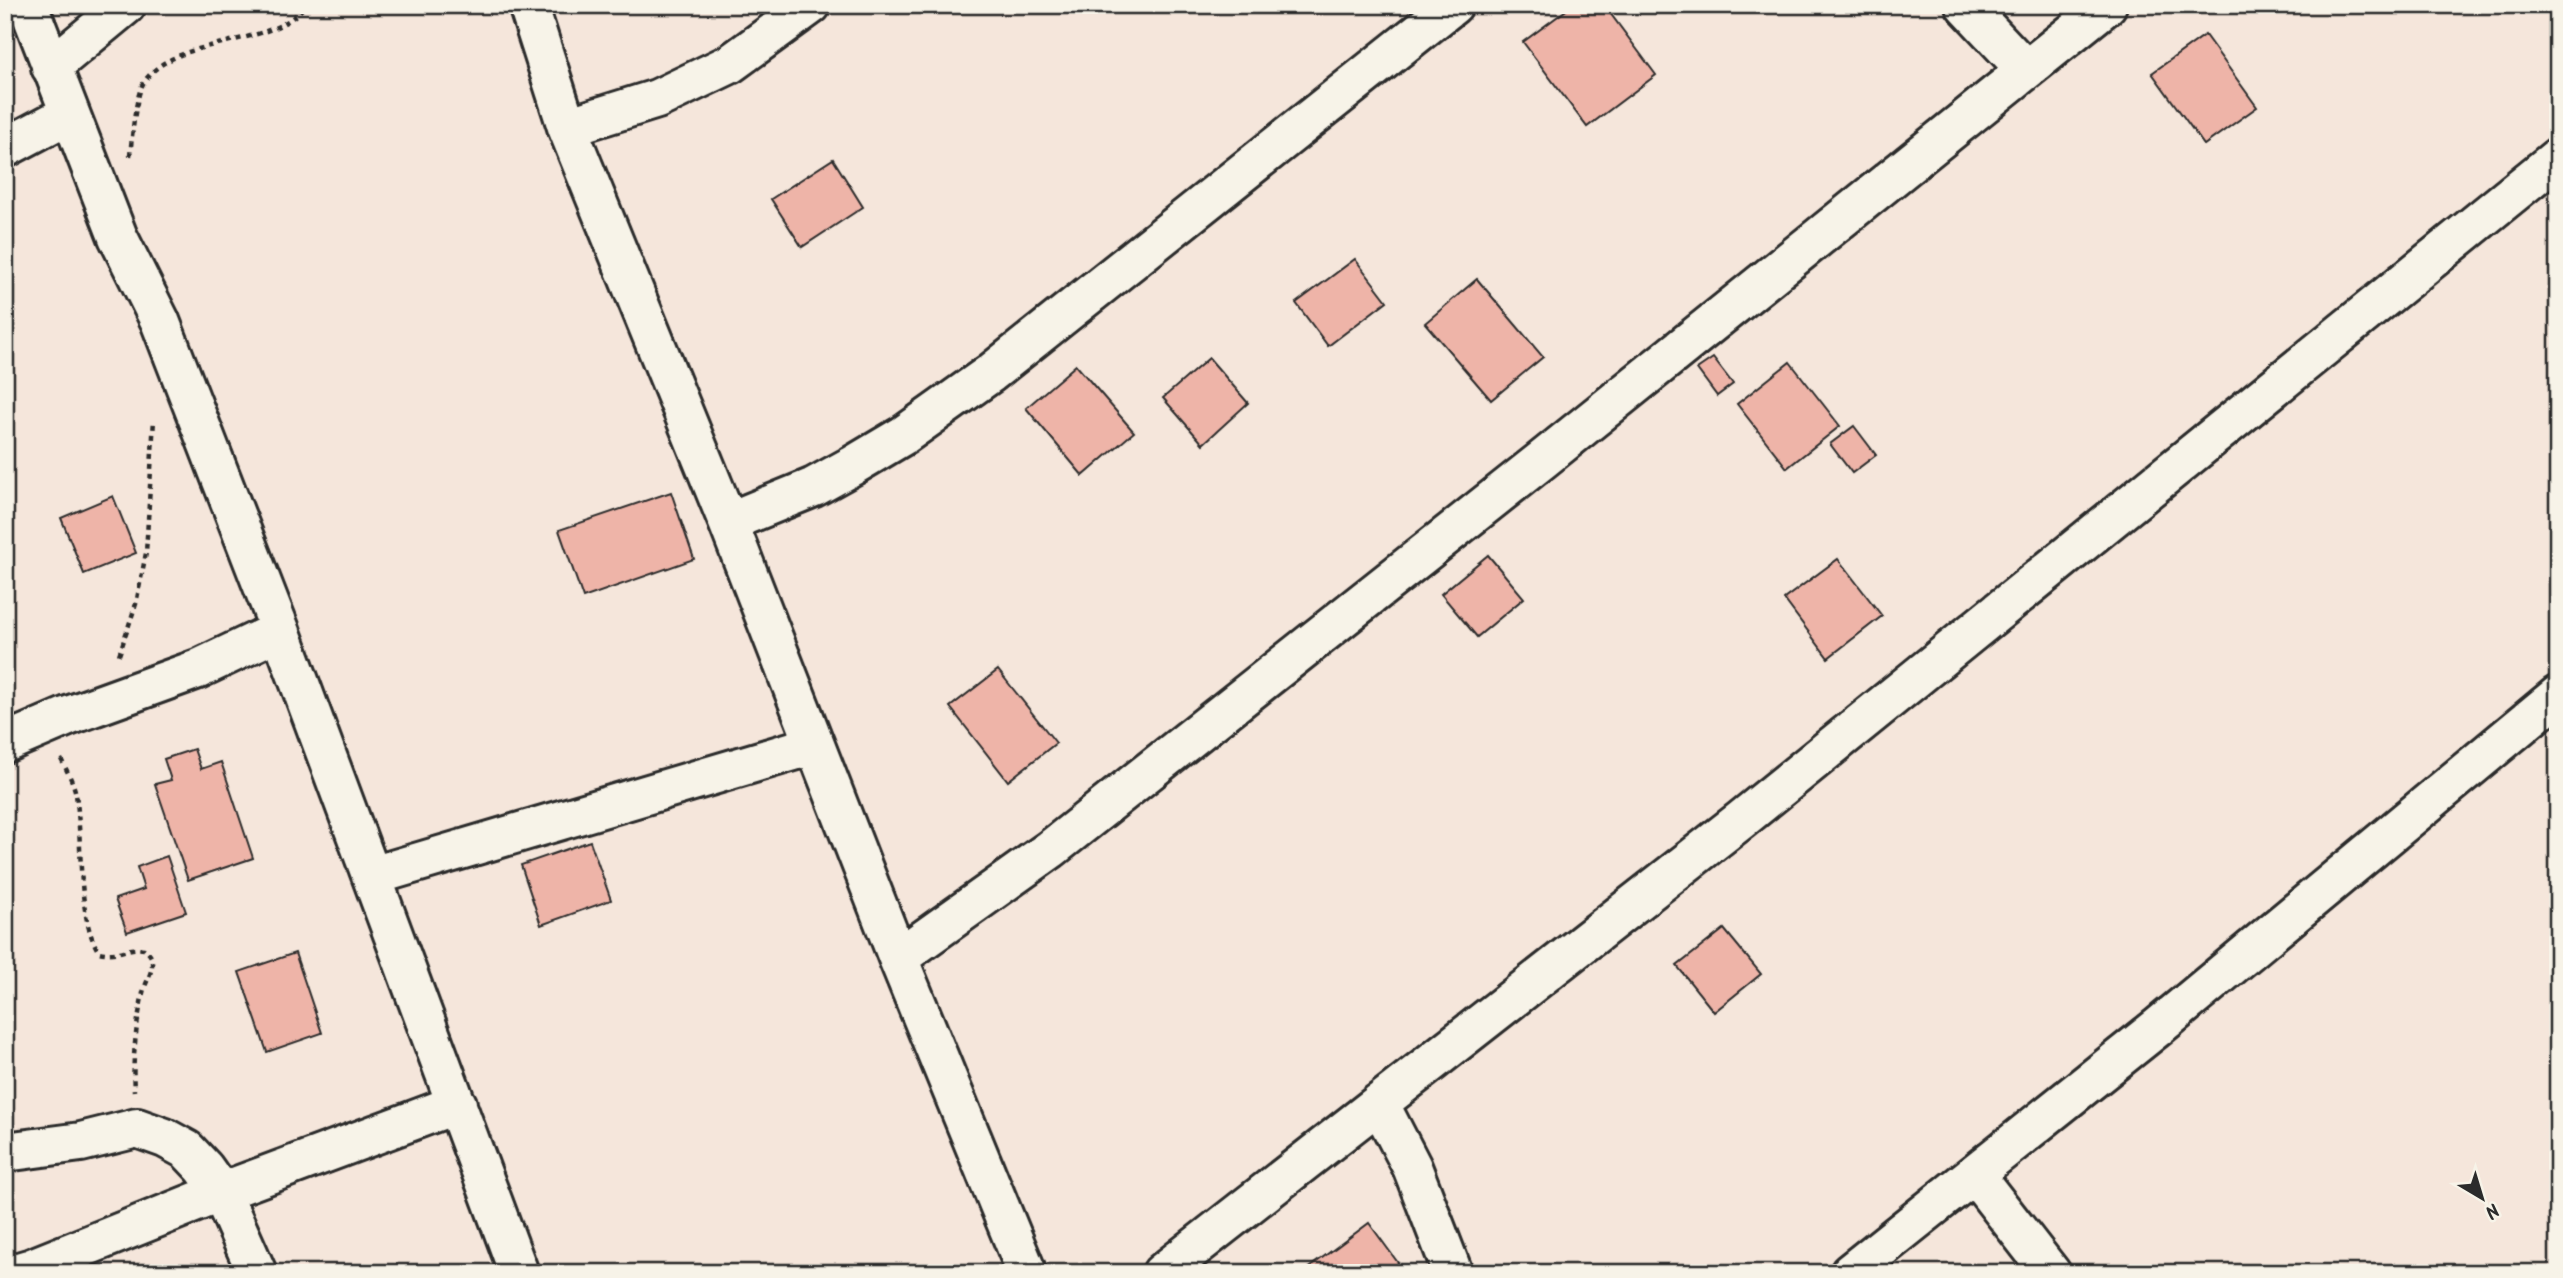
<svg xmlns="http://www.w3.org/2000/svg" width="2563" height="1278" font-family="Kalam,sans-serif">
<style>
.building{fill:#eeb4a8;stroke:#2b2b2b;stroke-width:2}
.lines{fill:none;stroke-linecap:round;stroke-linejoin:round}
.minor-casing{stroke:#2b2b2b;stroke-width:44}
.path{stroke:#2b2b2b;stroke-width:4.5;stroke-dasharray:5 5;stroke-linecap:butt}
.minor{stroke:#f7f3e8;stroke-width:38}
</style>
<rect width="100%" height="100%" fill="#f5e6db"/>
<filter id="ink" filterUnits="userSpaceOnUse"><feTurbulence type="fractalNoise" baseFrequency=".0143" numOctaves="2"/><feDisplacementMap in="SourceGraphic" scale="14" xChannelSelector="R" yChannelSelector="G"/><feConvolveMatrix kernelMatrix="1 2 1 2 8 2 1 2 1" color-interpolation-filters="sRGB"/></filter>
<g filter="url(#ink)">
<path class="building" d="M1573,5h31l52,70 -69,52 -64,-85z
M2205,35l52,72 -53,38 -52,-72z
M833,159l30,48 -61,40 -31,-48z
M1355,259l32,42 -59,45 -32,-43z
M1477,279l66,78 -52,43 -66,-77z
M1209,358l39,45 -45,41 -40,-46z
M1713,358l20,26 -16,12 -20,-27z
M1790,362l50,64 -53,42 -50,-64z
M1076,365l58,67 -51,44 -57,-68z
M1854,426l22,29 -24,18 -22,-29z
M671,492l23,67 -111,39 -24,-68z
M113,496l23,57 -52,21 -23,-56z
M1488,555l36,43 -47,39 -36,-43z
M1838,559l44,57 -54,42 -44,-59z
M998,670l58,73 -48,38 -58,-74z
M194,749l7,20 20,-7 32,96 -65,22 -33,-96 16,-4 -7,-21z
M590,841l21,59 -70,25 -20,-60z
M167,856l19,56 -59,20 -12,-33 29,-10 -7,-22z
M1724,929l37,45 -47,38 -37,-46z
M295,953l27,80 -55,19 -28,-80z
M1369,1223l35,48 -102,2z"/>
<g class="lines">
<g class="minor-casing">
<path id="minor" d="M28,5l90,232 42,84 120,309 239,643
M528,5l39,122 161,395 170,436 129,315
M1965,5l61,65
M51,67l75,-62
M567,127l90,-28 73,-35 81,-59
M5,148l64,-34
M728,522l86,-35 38,-21 52,-31 87,-62 462,-368
M5,743l63,-27 130,-47 82,-39
M372,876l442,-131
M898,958l153,-109 491,-389 565,-455
M1379,1103l33,64 41,106
M5,1152l76,-10 56,-14 28,10 22,12 17,18 17,24 36,81
M1974,1174l77,99
M15,1273l17,-5 189,-76 236,-88
M1162,1273l579,-453 817,-663
M1850,1273l308,-246 400,-332"/>
</g>
<path class="path" d="M130,156c2,-18 5,-60 14,-74 31,-48 130,-32 161,-77
M119,655l17,-51 10,-51 8,-134
M61,759c6,12 13,24 15,36 7,42 0,123 23,157 19,5 29,-6 45,-3 5,4 8,7 8,13 1,10 -7,21 -9,31 -7,32 -11,66 -9,98"/>
<use href="#minor" class="minor"/>
</g>
</g>
<rect width="2563" height="1278" fill="none" stroke="#f7f3e8" stroke-width="28"/>
<rect x="14" y="14" width="2535" height="1250" fill="none" stroke="#2b2b2b" stroke-width="2.5" filter="url(#ink)"/>
<g transform="translate(2482 1198) rotate(142)" stroke="#f7f3e8" stroke-width="5" paint-order="stroke">
<path d="M0-5L12 26L0 18L-12 26Z" fill="#2b2b2b"/>
<text y="-10" font-size="19" font-weight="bold" text-anchor="middle" fill="#2b2b2b">N</text>
</g>
</svg>
